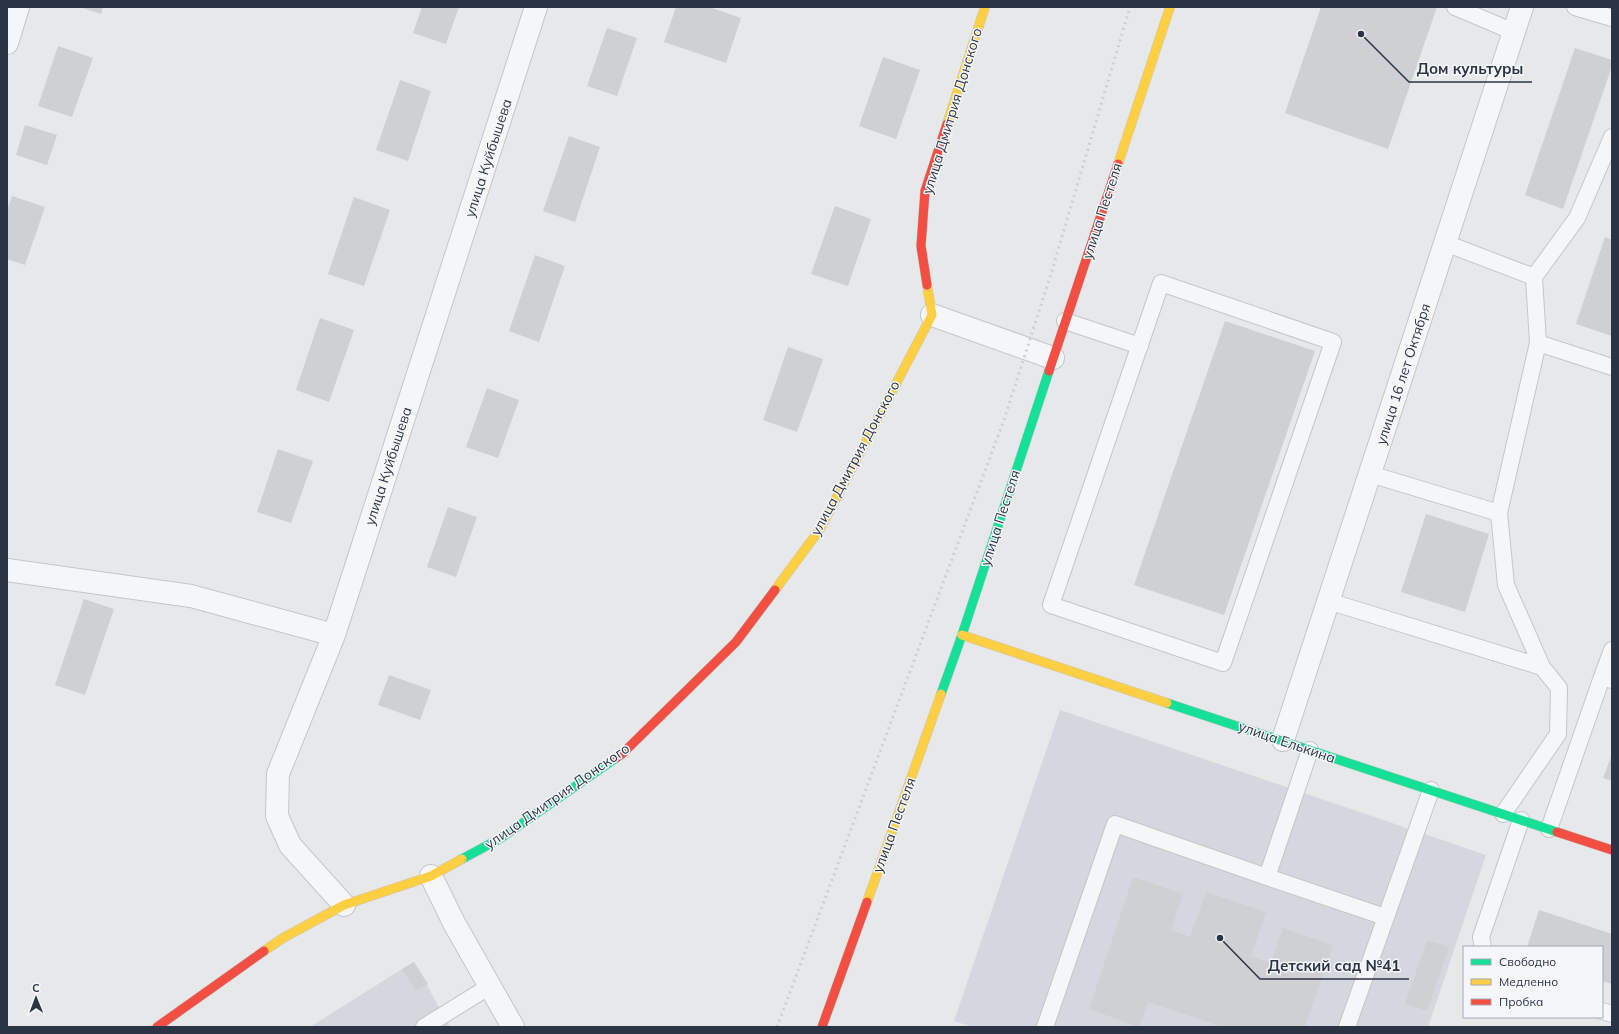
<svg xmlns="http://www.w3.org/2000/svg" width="1619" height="1034" font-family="Mulish,sans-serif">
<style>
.built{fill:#d4d7dd}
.building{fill:#ced0d3}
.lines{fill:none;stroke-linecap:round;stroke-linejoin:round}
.lane-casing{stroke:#c4c6c8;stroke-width:18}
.street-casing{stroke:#c4c6c8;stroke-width:24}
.fast-casing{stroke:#c4c6c8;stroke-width:10}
.slow-casing{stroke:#c4c6c8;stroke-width:10}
.jam-casing{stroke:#c4c6c8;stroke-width:10}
.lane{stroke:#f5f6f7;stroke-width:16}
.street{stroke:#f5f6f7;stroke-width:22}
.fast{stroke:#16e098;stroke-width:9}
.slow{stroke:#ffcf43;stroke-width:9}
.jam{stroke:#f24e42;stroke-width:9}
.rail{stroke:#cecfd2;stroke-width:3;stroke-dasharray:2 4;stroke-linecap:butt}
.labels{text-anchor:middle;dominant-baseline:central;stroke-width:3;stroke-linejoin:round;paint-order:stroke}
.street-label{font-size:14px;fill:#2b3445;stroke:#f4f6f9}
.leader{fill:none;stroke:#2b3445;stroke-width:1.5}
.callout-dot{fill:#2b3445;stroke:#f4f6f9;stroke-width:1.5}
.callout-label{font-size:15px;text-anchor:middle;font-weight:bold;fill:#2b3445;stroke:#f4f6f9;stroke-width:3;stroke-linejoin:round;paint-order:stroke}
</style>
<rect width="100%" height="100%" fill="#e6e8ea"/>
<path class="built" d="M1060,710l426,145 -58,172h-455l-19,-6z
M414,962l36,65h-140l92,-58z"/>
<path class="building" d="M80,7h23l-2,7z
M422,7h37l-13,37 -33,-11z
M676,7h33l32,11 -15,45 -62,-21z
M1321,7h116l-49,142 -103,-36z
M607,28l30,10 -20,58 -30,-10z
M58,46l35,12 -21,59 -34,-11z
M1575,48l37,12v6l-49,143 -38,-14z
M883,57l37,13 -24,69 -37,-13z
M400,80l31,11 -23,70 -32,-11z
M25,125l32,10 -10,30 -31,-10z
M569,136l31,11 -25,75 -32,-11z
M12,196l33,11 -20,58 -18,-6v-49z
M354,197l36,13 -26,76 -36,-12z
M835,206l36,13 -23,67 -37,-12z
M1605,237l7,3v96l-36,-12z
M535,255l30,11 -26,76 -30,-11z
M320,318l34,12 -25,72 -33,-12z
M1225,321l90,30 -91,264 -90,-30z
M788,347l35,12 -26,73 -34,-12z
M487,388l32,12 -21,58 -32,-11z
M278,449l35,12 -22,62 -34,-11z
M448,507l29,10 -21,60 -29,-10z
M1426,514l63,20 -24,78 -64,-20z
M84,599l30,10 -29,86 -30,-10z
M389,675l42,15 -11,30 -42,-15z
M1612,754v27l-9,-3z
M1133,877l50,17 -12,36 19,7 16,-45 60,20 -15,44 20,7 12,-35 50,17 -28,82h-82l-75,-25 -9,25 -50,-18z
M1539,910l73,24v50l-10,-3v-34h-75z
M1427,940l22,7 -22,64 -22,-7z
M414,962l14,22 -12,7 -14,-22z"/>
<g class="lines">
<g class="lane-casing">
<path id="lane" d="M1455,7l59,25
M1575,7l37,11
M1445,243l89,34
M1161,283l172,59 -110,321 -172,-58z
M1065,321l75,25
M1538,343l74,24
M1370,474l129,39
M1328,601l214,66 -36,-82 -7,-72 39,-170 -4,-66 43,-59 35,-81
M1602,677l10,-27
M1503,814l55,-80 1,-46 -17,-21
M1549,829l53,-152 10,3
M1267,877l118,40
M1483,947l-2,-10 40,-117
M1602,1011l10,3
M424,1027l66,-41
M1045,1027l70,-203 152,53 43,-127
M1347,1027l84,-237"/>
</g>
<g class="street-casing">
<path id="street" d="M7,43l11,-36
M932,315l121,43
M7,570l184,26 143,39
M1283,740l239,-733
M431,876l23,47 59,104
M344,905l-54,-60 -13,-29 1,-42 56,-139 202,-628"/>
</g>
<g class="fast-casing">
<path id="fast" d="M941,694l21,-59 87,-264
M1167,703l390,129
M462,859l39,-21 115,-80"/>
</g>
<g class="slow-casing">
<path id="slow" d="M947,124l38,-117
M1118,164l52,-157
M775,590l45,-61 112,-214 -5,-30
M962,635l205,68
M867,902l74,-208
M264,951l19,-13 61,-33 87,-29 31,-17"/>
</g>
<g class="jam-casing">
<path id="jam" d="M927,285l-6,-39 4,-55 22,-67
M1049,371l69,-207
M616,758l7,-5 113,-111 39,-52
M1557,832l55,18
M157,1027l107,-76
M822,1027l45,-125"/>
</g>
<use href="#lane" class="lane"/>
<use href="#street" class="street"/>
<use href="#fast" class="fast"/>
<use href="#slow" class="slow"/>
<use href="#jam" class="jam"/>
<path class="rail" d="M777,1027l227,-607 46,-143 80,-270"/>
</g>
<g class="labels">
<g class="street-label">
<text transform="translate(952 111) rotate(-73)">улица Дмитрия Донского</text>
<text transform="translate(488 158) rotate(-72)">улица Куйбышева</text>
<text transform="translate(1102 211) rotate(-72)">улица Пестеля</text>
<text transform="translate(1403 374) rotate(-72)">улица 16 лет Октября</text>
<text transform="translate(855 458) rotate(-62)">улица Дмитрия Донского</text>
<text transform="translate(388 466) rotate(-72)">улица Куйбышева</text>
<text transform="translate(1000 518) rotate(-72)">улица Пестеля</text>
<text transform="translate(1287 742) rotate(19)">улица Елькина</text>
<text transform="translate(557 796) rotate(-35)">улица Дмитрия Донского</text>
<text transform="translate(894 825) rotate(-70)">улица Пестеля</text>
</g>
</g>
<path class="leader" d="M1361 34L1409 82H1532M1220 938L1260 979H1409"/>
<g class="callout-dot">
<circle cx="1361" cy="34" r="4"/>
<circle cx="1220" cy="938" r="4"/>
</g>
<g class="callout-label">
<text x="1470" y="74">Дом культуры</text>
<text x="1334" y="971">Детский сад №41</text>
</g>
<rect width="1619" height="1034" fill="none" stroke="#2b3445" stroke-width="16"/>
<rect x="1463" y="946" width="140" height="72" fill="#f4f6f9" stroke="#a4a8b1"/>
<rect x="1471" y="959" width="20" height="6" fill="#16e098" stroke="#a4a8b1"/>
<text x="1499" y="966" font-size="12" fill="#2b3445">Свободно</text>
<rect x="1471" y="979" width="20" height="6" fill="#ffcf43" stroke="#a4a8b1"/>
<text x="1499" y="986" font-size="12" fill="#2b3445">Медленно</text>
<rect x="1471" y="999" width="20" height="6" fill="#f24e42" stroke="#a4a8b1"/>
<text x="1499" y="1006" font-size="12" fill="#2b3445">Пробка</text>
<g transform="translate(36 998) rotate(359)" stroke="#f4f6f9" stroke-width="3" paint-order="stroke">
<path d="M0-3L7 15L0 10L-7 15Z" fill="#2b3445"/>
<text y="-6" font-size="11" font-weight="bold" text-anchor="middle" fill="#2b3445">С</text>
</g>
</svg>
